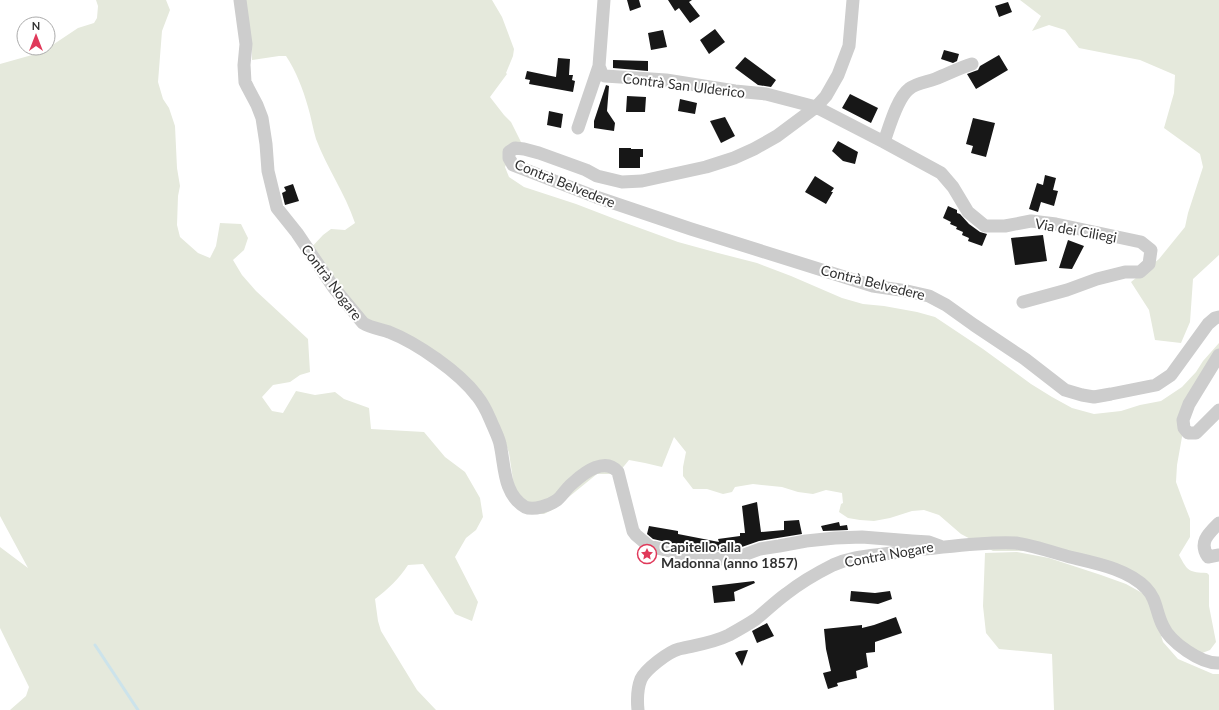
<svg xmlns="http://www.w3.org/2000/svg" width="1219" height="710" font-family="Lato,sans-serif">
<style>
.green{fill:#e5e9dc}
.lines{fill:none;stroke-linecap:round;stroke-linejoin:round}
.stream{stroke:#cce3eb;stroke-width:3}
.building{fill:#171717}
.minor{stroke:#cdcdcd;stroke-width:13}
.labels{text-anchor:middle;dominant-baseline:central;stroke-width:4;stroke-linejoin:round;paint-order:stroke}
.street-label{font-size:14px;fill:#303030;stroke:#fff}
.poi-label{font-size:14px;font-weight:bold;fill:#303030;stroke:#fff;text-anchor:start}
</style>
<rect width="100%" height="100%" fill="#fff"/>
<path class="green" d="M96,0h70l4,10 -8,21 -4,51 5,17 6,9 6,18 2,42 3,18 -2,10 -1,29 3,12 18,16 12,5 6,-12 4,-23 21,1 7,14 -4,12 -11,10 9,15 14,16 52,48 2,33 -10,3 -10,7 -17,3 -11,12 10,14 11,2 13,-22 19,4 20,-3 9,7 25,9 2,21 53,3 21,25 20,15 15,26 3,19 -7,13 -10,8 -11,19 23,45 -6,19 -17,-7 -32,-50 -15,1c-9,14 -20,24 -33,34l3,22 3,10 36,59 19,20h-426l16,-14 3,-9 -29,-59v-81l28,21 -28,-52v-452l32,-9 16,-7 30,-20 16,-5 3,-5 1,-12z
M245,0h247l10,17 12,32 -1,7 -7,17 1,1 -17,23 14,18 7,7 12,24 -13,10 -5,11 4,10 15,10 52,17 39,15 63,23 40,11 39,10 34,13 51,22 21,6 21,2 33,6 18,5 48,32 48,35 21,13 20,11 22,6 27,-3 19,-6 21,-4 21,-14 14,-15 7,-11 16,-18v15l-37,69v10l-5,28 -1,17 7,19 7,18v18l-11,18c9,17 10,17 28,18l2,2v31l7,36 -6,8 -13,5 -11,-2 -46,-67 -22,-10 -43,-14 -45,-11h-37l-32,-17 -22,-19 -15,-5 -12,1 -22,7 -16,3 -14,-1 -12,-2 -9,-6 2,-8 2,-1 -1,-10 -16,-3 -13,4 -15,-2 -16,-5 -29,-3 -18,3 -3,5 -9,2 -16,-5h-14l-10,-13v-9l3,-15 -12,-15 -12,30 -17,-4 -16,-3 -9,11 -9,3h-14l-43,35 -10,5h-11l-18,-21 -6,-40 -8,-22 -43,-59 -94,-55 -55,-67 14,-15 8,-6 14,1 10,-7c-10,-30 -28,-55 -39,-84 -3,-10 -5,-22 -8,-32 -5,-18 -12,-36 -22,-51h-7l-27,4v-14z
M1020,0h199v255l-26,24 -3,43 -9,21 -26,-3 -6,-30 -18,-28 28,-23 26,-32 3,-14 15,-46 -3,-13 -36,-26 10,-35 1,-18 -35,-15 -61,-12 -14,-18 -16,-5 -17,6 9,-15z
M1017,552l32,6 52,17 25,9 18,10 8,12 11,36 15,17 35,15h6v36h-165l-2,-56 -53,-5 -13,-16 -3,-27 2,-53z"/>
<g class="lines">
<path class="stream" d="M95,645l43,65"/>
</g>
<path class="building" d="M627,0h12l2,7 -11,4z
M668,0h24l-3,2 11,14 -10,7 -11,-15 -4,3z
M1008,2l4,10 -13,5 -4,-11z
M715,29l10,13 -16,12 -9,-14z
M663,30l4,17 -16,3 -3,-17z
M944,50l15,4 -2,7 -4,2 -12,-4z
M999,55l9,15 -32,19 -9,-15 8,-3 3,-1 2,-4z
M745,57l31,23 -5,7 -13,-2 -23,-17z
M558,58l12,1 -1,16h4l-1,5 3,1 -2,11 -44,-8 1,-4 -5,-1 2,-8 29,6z
M613,60l35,1v10l-35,-3z
M606,85l3,1 -2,25 8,12 -1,8 -20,-3v-7z
M850,94l28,14 -7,15 -29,-15z
M627,96l19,1 -1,15h-19z
M680,99l17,4 -2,11 -17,-3z
M549,111l14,3 -2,14 -14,-3z
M725,117l10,19 -14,7 -11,-22z
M973,118l22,5 -9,34 -15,-4 2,-7 -7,-2z
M838,141l20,11 -3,12 -12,-3 -11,-10z
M619,148h12v1h12v8h-3v11h-21z
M1045,175l11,3 -3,12 5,1 -4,15 -13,-4 -3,10 -9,-3 8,-26 6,2z
M815,176l19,12 -3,4h2l-7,12 -21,-12z
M293,184l6,17 -14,4 -3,-12 4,-2 -2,-4z
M948,206l9,4v3l3,1 9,10 11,8 7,2 -5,12 -14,-5 1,-3 -7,-3 1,-3 -7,-3 1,-2 -7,-3 1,-2 -8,-4z
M1043,235l4,26 -32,4 -4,-27z
M1068,240l16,6 -12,23 -13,-1z
M757,502l4,30 23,-2v-9l15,-1 3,14 -43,7 -20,7 -17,3 -9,-1 -1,-2 -33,-3 -26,-6 -6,-5 2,-8 29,5v3l41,8 -1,-3 22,-3v-3h5l-3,-27z
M839,522l1,4 7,-1 1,5 -25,1 -2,-5z
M754,581l1,2 -21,9 1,9 -21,2 -2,-17z
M851,591l24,2 15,-2 2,8 -14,5 -28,-3z
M896,617l6,16 -27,9v10l-9,1 2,14 -12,4 1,7 -20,5 1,3 -10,3 -5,-16 8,-2 -5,-22 -2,-20 38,-4v3l12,-3z
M767,623l7,13 -17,7 -5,-12z
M748,650l-6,16 -7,-13 4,-2z"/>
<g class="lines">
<path class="minor" d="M240,0l6,44 -2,21 1,17 3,6 9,17 5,13 4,26 2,27 9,37 20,25 37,55 29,35c8,5 17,6 26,9 28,11 70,40 88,64 9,11 11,19 17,32 2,5 5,11 6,16 5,22 3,50 25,63 9,4 25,-2 32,-7 6,-5 10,-13 17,-18 11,-10 31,-25 44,-10l15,59 3,4 13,11 29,7 44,6 19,-3 19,-7 19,-3 27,-5 29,-3 27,-1 50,4 17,1 11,4
M604,0l-5,66 3,8 3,2 61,4 69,11 31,3 50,13 68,35 57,31 12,14 15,25 17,14h20l26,-5 25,3 85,18 10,8 -2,14 -9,8h-15l-28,7 -30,11 -44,12
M853,0l-4,46 -11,29 -12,21 -10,11 -39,29 -23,13 -20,9 -28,9 -64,14 -20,1 -25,-6 -11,-6 -47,-17 -15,-4 -9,-1 -6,4v6l4,7 83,32 95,32 182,57 34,5 22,5 17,9 28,20 51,34 40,31 17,5 12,2 17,-3 45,-9 15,-10 37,-51 7,-6 4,-1
M578,128l21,-62
M884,142c5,-14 13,-44 25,-53 7,-6 18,-7 26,-10 13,-5 24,-11 37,-15
M1219,355l-30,49 -6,16 1,8 4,5h8l23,-23
M1219,523c-10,10 -21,19 -11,34l11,-2
M638,710c-1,-10 -1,-21 3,-31 5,-10 27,-27 38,-30 17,-4 34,-6 50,-14 9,-5 18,-10 27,-16 10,-8 19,-17 30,-25 14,-11 31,-21 47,-29 22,-10 42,-9 65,-13 26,-3 53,-6 79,-8 13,-1 26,-2 39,-1 18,3 36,9 54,14 25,6 58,12 76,31 11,11 10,25 17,38 7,16 38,38 56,37"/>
</g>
<defs>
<g id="sight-ring" transform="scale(1)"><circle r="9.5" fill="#fff" stroke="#e0395a" stroke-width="1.5"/><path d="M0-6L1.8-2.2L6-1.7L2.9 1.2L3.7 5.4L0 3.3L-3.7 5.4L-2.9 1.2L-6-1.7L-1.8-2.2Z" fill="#e0395a"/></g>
</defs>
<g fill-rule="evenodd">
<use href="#sight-ring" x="647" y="554"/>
</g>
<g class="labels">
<g class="street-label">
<text transform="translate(684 85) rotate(7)">Contrà San Ulderico</text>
<text transform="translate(565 183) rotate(22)">Contrà Belvedere</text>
<text transform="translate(1076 230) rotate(10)">Via dei Ciliegi</text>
<text transform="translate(332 282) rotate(53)">Contrà Nogare</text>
<text transform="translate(873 282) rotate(14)">Contrà Belvedere</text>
<text transform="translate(889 554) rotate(-10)">Contrà Nogare</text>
</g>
<g class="poi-label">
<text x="661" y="546">Capitello alla<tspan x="661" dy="16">Madonna (anno 1857)</tspan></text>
</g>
</g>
<g transform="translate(36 36)"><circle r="19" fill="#ffffff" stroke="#acacac"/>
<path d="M0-3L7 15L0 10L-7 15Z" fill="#e0395a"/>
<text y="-6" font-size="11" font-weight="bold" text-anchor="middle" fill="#303030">N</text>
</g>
</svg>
